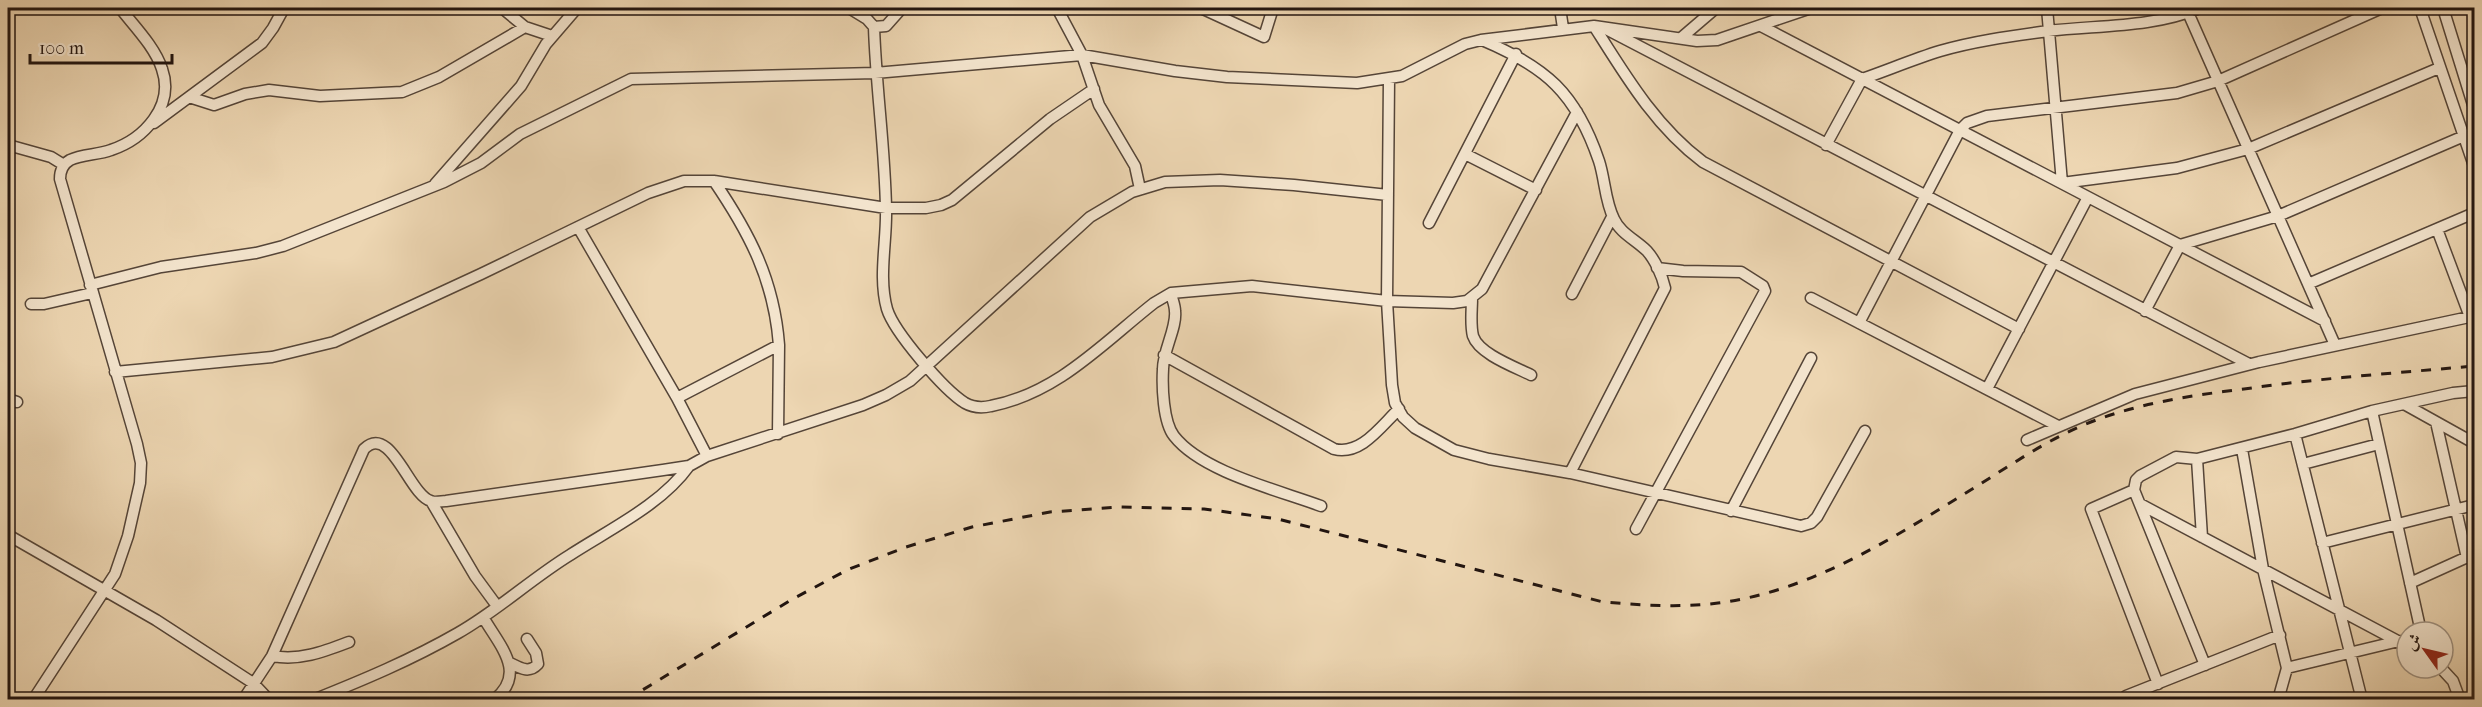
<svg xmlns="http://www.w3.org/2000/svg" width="2482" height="707" font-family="'IM FELL French Canon',Amiri,serif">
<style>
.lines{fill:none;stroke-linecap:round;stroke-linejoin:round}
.minor-casing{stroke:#554538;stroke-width:13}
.minor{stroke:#f3e4cd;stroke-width:10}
.rail{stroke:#221510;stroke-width:3;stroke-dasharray:10 10;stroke-linecap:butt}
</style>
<rect width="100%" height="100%" fill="#edd6b2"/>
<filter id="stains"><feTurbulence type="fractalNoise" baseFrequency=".00333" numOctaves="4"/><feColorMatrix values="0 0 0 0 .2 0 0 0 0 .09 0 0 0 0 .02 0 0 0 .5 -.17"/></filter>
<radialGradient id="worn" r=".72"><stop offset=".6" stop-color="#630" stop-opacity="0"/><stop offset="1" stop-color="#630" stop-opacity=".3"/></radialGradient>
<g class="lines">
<g class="minor-casing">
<path id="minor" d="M502,8l23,19 27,9
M849,8l18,11 7,8c2,61 11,121 12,182 1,32 -8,68 1,100 7,23 57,81 78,94 7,4 17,5 26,3 67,-13 112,-63 163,-103l17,-10 81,-7 135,15 66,2 14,-2 15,-12 95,-177
M1057,8l25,47 17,50 36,61 5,23
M1201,8l63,29 9,-29
M1560,8l3,20
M2047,8l15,175 115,-15 71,-19 191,-81
M2186,8l149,337
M2420,8l54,158
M2443,8l31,100
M1594,26c31,49 61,100 109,136l316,167
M1761,26l564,295
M874,27l12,-1 16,-18
M1608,30l641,334
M1681,38l35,-30
M1482,40c64,27 94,53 117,121 6,18 6,41 15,58 6,14 22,21 33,32 8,9 15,24 18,37l-95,185
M1389,79l-2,222 5,84 3,18 8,14 12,11 39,22 35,9 81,14 231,53 10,-3 6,-6 48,-86
M189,97l25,8 31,-11 24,-4 51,6 82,-4 37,-15 86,-50
M154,123l108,-80 11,-15 11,-20
M8,145l43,12 13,8
M1826,145l36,-66c26,-9 52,-20 78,-28 34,-10 72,-15 108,-20 51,-6 104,-3 152,-23
M1465,154l71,36
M435,184l86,-98 25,-42 31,-36
M1429,223l87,-169
M2437,229l33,88
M2308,284l166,-71
M90,285l71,-18 95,-14 27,-7 161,-64 37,-19 39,-29 111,-55 244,-6 207,-18 93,16 52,6 130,6 45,-7 63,-32 16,-4 113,-14 103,15 20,-1 94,-32
M1171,293c1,6 4,12 4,18 2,17 -12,39 -12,58 -1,17 0,53 11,67 28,36 104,54 147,70
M1572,294l40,-77
M1472,298c0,12 -2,26 1,38 6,18 42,31 58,39
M1811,298l247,128
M31,304h13l48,-11
M2145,311l35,-66 98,-29 186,-80
M1859,323l101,-193 7,-7 20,-7 190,-23 41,-12 164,-73
M1164,355l170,94c27,7 47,-23 65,-40
M115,372l157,-15 62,-15 147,-68 167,-81 36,-12h30l172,27h40l15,-3 11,-5 98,-81 44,-30
M1987,389l101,-192
M677,398l102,-53c-5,-65 -29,-111 -65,-164
M8,399l9,3
M2404,404l70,39
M2372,411l49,221
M2436,422l31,136
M778,434l1,-89
M2295,434l67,266
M2027,440l108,-46 124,-32 215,-46
M2242,449l21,120 24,99 -9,32
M707,456l156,-51 23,-10 24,-14 180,-164 42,-25 33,-10 55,-2 74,5 94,10
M2197,459l5,78
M2303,464l76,-20
M2134,490l2,-10 4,-4 36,-19 21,2 98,-25 77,-23 81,-18 21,-2
M431,501l44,75 22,30
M2140,504l267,142
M1731,511l80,-153
M1636,529l129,-238 -2,-5 -22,-14 -58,-1 -26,-3
M8,535l148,85 97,63 16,17
M2322,543l152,-38
M2410,583l64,-29
M483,617c16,28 45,56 11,83
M272,656c28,5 51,-4 77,-14
M510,663c10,5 19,11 28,1l-2,-11 -9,-14
M2287,668l112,-27
M2441,668l12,13 7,19
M2158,684l-67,-175 43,-19 71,175
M2126,696l154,-61
M33,700l82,-126 13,-38 12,-53 1,-20 -4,-19 -77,-265c0,-8 3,-15 10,-19 12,-6 28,-5 41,-10 33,-11 64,-44 51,-81 -7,-22 -28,-43 -42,-61
M243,700l29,-44 92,-207c27,-26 45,46 67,52 4,2 11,0 15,0l217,-31 26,-4 18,-10 -30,-58 -99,-171
M313,700c50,-20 98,-40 145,-67 39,-22 73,-54 112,-78 40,-26 91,-50 119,-89
M2466,700l8,-4"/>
</g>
<use href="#minor" class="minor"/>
<path class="rail" d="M626,700l165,-100 56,-30 59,-23 66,-20 78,-15 70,-5 84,2 74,10 325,83c38,3 76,6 115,1 95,-12 176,-66 256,-115 40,-25 80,-53 125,-69 47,-17 96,-24 145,-30 76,-11 154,-16 230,-23"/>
</g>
<rect width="2482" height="707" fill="none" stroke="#edd6b2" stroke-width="30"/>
<rect x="9" y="9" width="2464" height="689" fill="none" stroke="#221510" stroke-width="3"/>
<rect x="15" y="15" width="2452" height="677" fill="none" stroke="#221510" stroke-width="1.5"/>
<g transform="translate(2425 650) rotate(304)"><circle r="28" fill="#f3e4cd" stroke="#9f9181" stroke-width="1.5"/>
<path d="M0-4.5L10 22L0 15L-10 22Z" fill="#8f2418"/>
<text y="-9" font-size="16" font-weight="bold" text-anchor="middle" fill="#221510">ش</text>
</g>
<path d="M30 54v9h142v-9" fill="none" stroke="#221510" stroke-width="3"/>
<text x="39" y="54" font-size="18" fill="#221510" stroke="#f3e4cd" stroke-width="4.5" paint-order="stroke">100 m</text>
<rect width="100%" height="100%" filter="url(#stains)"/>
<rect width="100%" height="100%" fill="url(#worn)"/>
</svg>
